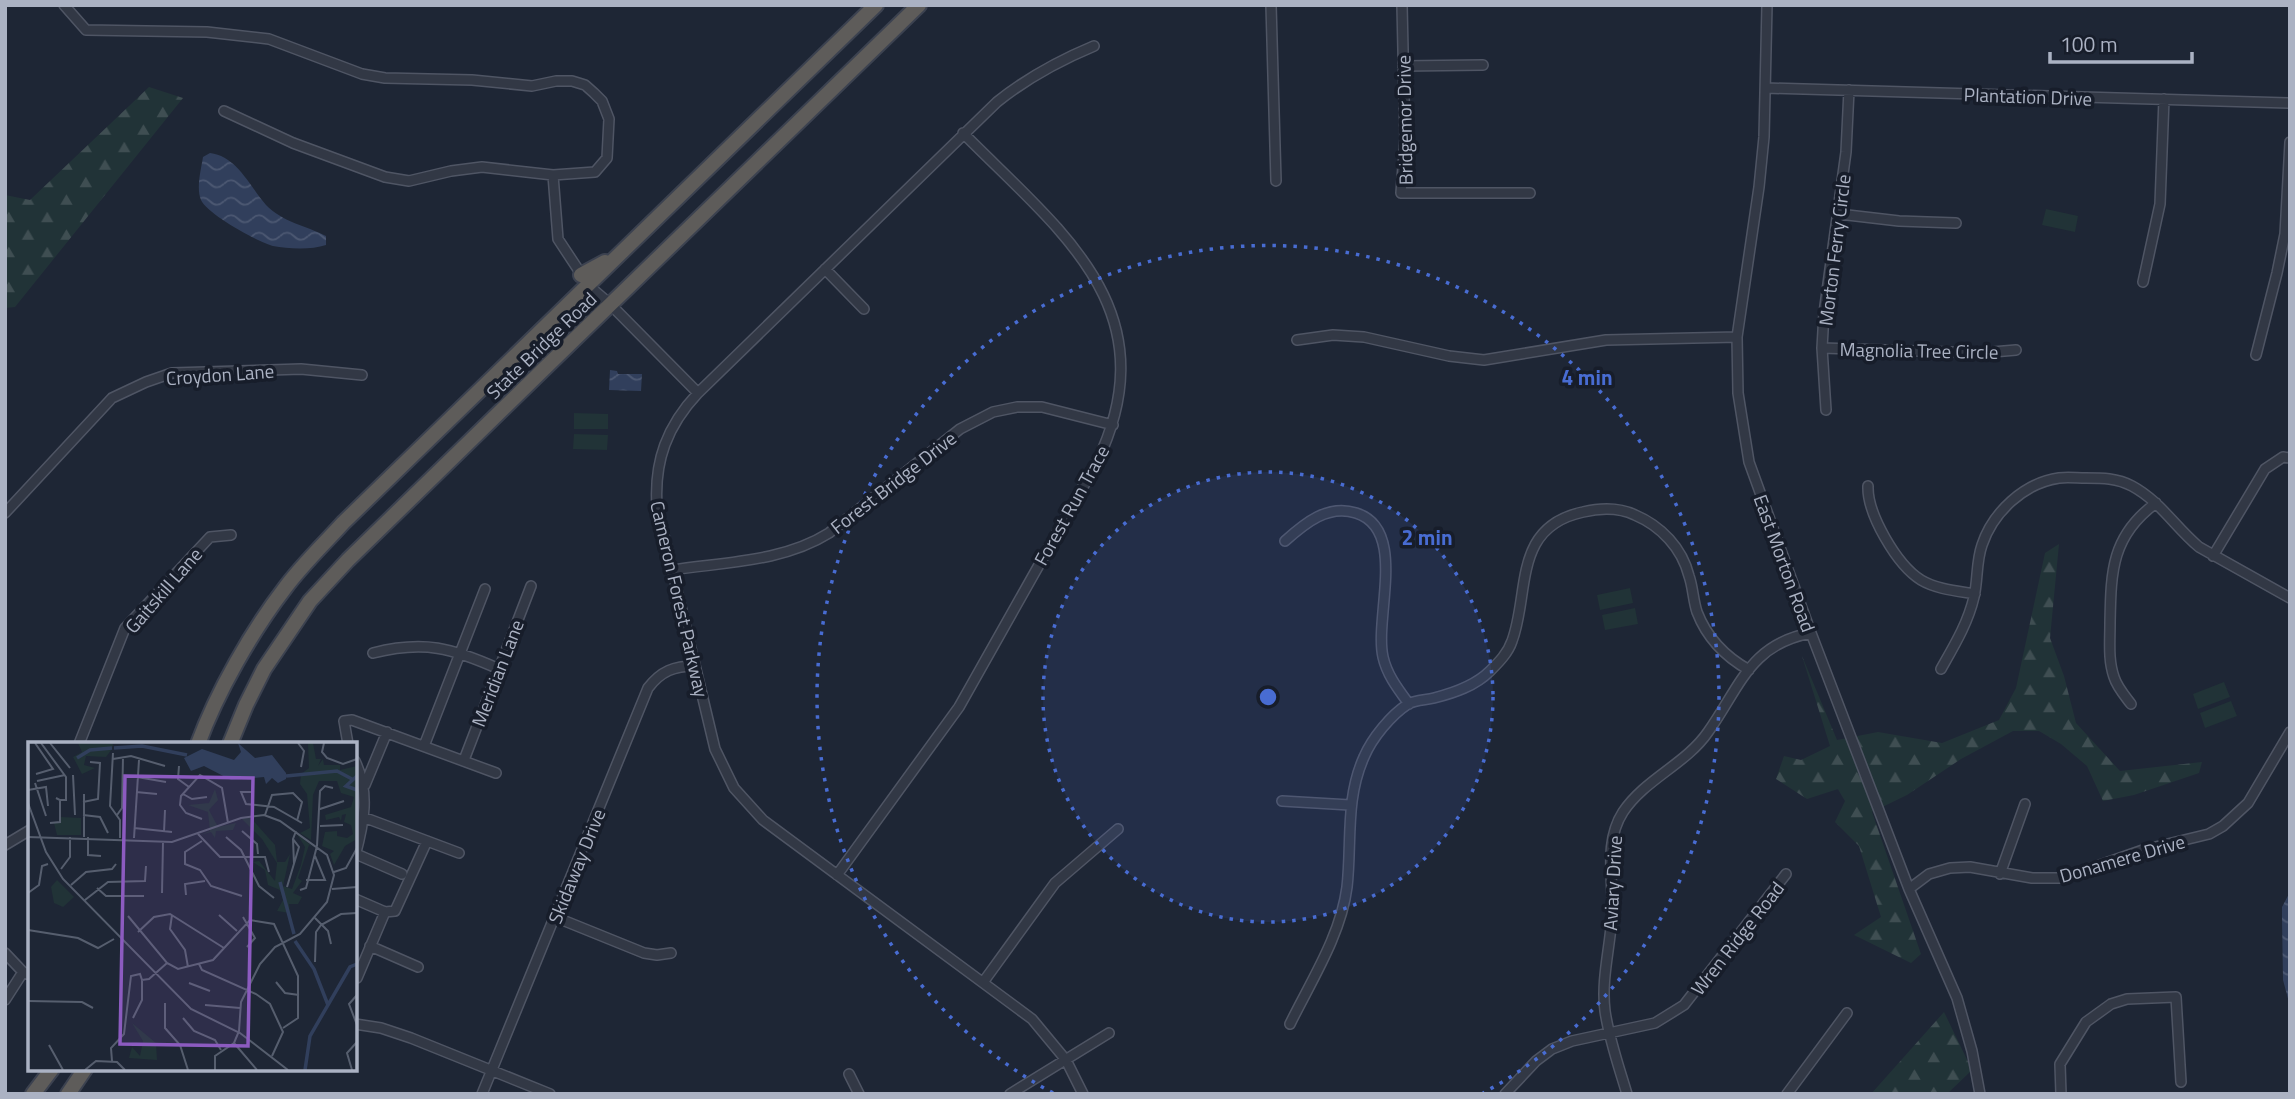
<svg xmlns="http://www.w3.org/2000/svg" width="2295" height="1099" font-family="'Titillium Web',sans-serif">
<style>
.forest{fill:url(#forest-firs)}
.pitch{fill:#213337}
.water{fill:url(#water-waves)}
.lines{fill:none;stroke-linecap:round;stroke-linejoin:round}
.minor-casing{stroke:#4f5564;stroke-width:12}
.trunk-casing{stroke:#3c4250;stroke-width:18}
.minor{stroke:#323845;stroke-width:9}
.trunk{stroke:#5e5c5a;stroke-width:14}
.ring{fill:none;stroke:#486cd2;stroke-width:3.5;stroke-dasharray:3.5 7}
.labels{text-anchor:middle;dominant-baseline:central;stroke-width:7;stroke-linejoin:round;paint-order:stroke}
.street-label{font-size:19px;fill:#abb2c3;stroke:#171d2a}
.inset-river{fill:none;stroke:#313f5c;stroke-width:3.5}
.inset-road{fill:none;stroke:#565e6e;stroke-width:2}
.view{fill:#8c5bc0;fill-opacity:0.15;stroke:#8c5bc0;stroke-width:3.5}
.inset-edge{fill:none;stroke:#abb2c3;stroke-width:3.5}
.centre{fill:#486cd2;stroke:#171d2a;stroke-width:3.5}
.ring-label{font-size:21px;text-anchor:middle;font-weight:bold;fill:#486cd2;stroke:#171d2a;stroke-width:7;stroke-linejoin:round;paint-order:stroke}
</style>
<defs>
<pattern id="forest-firs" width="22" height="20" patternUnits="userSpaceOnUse" patternTransform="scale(1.75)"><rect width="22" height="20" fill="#213337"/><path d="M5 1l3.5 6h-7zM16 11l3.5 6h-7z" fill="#3f4e52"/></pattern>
<pattern id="water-waves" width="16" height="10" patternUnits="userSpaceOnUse" patternTransform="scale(1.75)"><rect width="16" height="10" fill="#313f5c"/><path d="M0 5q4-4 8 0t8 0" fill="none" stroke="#4c5872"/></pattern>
</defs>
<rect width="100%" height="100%" fill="#1e2635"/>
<path class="forest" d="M149,87l34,11 -168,209 -10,1v-113l25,5z
M2059,544l-9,94 14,38 12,47 44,48 82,-9 -3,11 -65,22 -31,6 -16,-35 -26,-22 -22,-13h-26l-52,28 -54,36 -35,17 49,142 -10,9 -57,-28 27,-18 -22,-71 -24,-24 10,-21 -7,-12 -31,10 -31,-20 8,-23 17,4 29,-14 -28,-90 35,84 41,-8 64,11 57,-23 17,-32 29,-135z
M1944,1012l28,58 -25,24h-76z"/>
<path class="pitch" d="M2046,209l32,7 -3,16 -33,-7z
M574,413l34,1v15h-34z
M574,434l34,1 -1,15 -34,-1z
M1630,588l3,15 -33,7 -3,-15z
M1635,608l3,16 -33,6 -3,-15z
M2224,682l6,15 -32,12 -5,-15z
M2231,701l6,15 -32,12 -5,-15z"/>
<path class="water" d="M210,153c27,3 40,34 56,52 16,17 41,21 60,31v9c-15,5 -37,4 -53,1 -15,-4 -66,-32 -72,-46 -5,-12 0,-30 2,-43z
M610,370l7,1 1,3h24l-1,17 -32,-1z
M2290,892v114l-7,-26 -1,-62v-11z"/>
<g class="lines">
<g class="minor-casing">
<path id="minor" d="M64,5l22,25 121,2 62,7 93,35 23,4 87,2 60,6 24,-5h16l13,4 9,8 8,8 7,18 -2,39 -12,14 -42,3 5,64 31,47 21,18 88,89
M1271,5l5,176
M1402,5l3,134 -4,54h129
M1767,5l-3,132 -5,50 -22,150 1,56 11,69 62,171 98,256 48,109 15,53 8,43
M1403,66l80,-1
M1766,88l524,15
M224,111l69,32 92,34 24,4 42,-10 31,-4 71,8
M1839,214l60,7 57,2
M825,269l39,40
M2143,282l17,-78 4,-105
M1297,340l36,-5 31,2 85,19 35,4 122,-20 131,-3
M1822,348l159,5 35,-3
M2256,355l21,-82 8,-39 5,-92
M1826,410l-4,-62 2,-35 22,-161 3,-62
M1868,486c-1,28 29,79 53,94 15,9 36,11 54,14
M5,513l107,-115 34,-16 26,-9 129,-4 61,6
M1285,541c20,-18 43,-37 71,-28 52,16 18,104 27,144 4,18 15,32 26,47
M2213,556l52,-87 18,-12 7,1
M672,570c52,-8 111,-8 157,-37l131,-104 33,-17 24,-5h25l71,18
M373,653c51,-13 79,-5 126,16
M1941,669c13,-23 27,-46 33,-72 4,-17 2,-35 8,-52 11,-33 42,-62 77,-67 8,-1 18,0 27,0 16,0 31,0 46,8 28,15 43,41 67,61l91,51
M2131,704c-6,-8 -14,-17 -17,-27 -6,-17 -4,-35 -4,-54 1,-51 1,-87 46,-120
M79,744l46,-116 85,-91 21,-2
M348,744l-4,-23 8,-1 144,53
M424,746l61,-157
M464,760l67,-174
M355,761c15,31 9,62 0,95
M365,785l22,-53
M1282,801l68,4
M363,817l96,36
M5,845l25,-15
M356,854l46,20
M2000,874l25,-70
M837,875l122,-168 138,-245c73,-153 -37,-231 -134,-329
M1909,889l20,-15 21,-6 20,-1 62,11h31l80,-28 66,-16 14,-8 25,-23 42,-71
M355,899l30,13 10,-1 32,-70
M555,917l89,36 13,2 14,-2
M370,946l48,21
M5,953l18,19 7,3
M357,978l28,-66
M984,981l71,-98 63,-54
M5,1000l18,-28
M355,1024l26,4 30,10 139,56
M1290,1024c21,-43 51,-89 57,-137 5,-44 -2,-88 17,-130 8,-19 27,-42 44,-53 7,-4 18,-4 26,-6 20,-5 41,-12 56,-27 9,-9 18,-18 22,-30 18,-48 0,-114 71,-129 17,-4 35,-5 52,3 26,11 47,33 54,61 4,11 4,24 8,36 10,26 27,44 52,58
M849,1074l10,20
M482,1094l166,-406c13,-17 26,-22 47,-22
M1010,1094l99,-61
M1083,1094l-17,-34 -34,-41 -269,-199 -29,-32 -19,-39 -58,-243c-3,-45 10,-80 41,-113l299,-291c30,-24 61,-41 97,-56
M1505,1094l31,-33 16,-12 20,-8 83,-18 29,-18 102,-131
M1627,1094c-8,-27 -18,-55 -22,-83 -4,-31 5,-63 7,-95 2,-35 -9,-73 11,-104 22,-33 63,-48 85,-80 32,-45 42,-88 103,-99
M1787,1094l60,-81
M2061,1094l-1,-30 26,-42 25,-18 16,-5 49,-2 5,85"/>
</g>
<g class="trunk-casing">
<path id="trunk" d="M581,275l24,-13
M198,744c19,-52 54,-113 87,-156 17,-23 39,-44 58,-65l533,-518
M230,744l16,-39 18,-36 46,-68 38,-41 203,-198 368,-357
M33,1094l19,-25
M68,1094l17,-25"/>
</g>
<use href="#minor" class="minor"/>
<use href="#trunk" class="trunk"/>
</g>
<circle cx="1268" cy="697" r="225" fill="#486cd2" fill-opacity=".12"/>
<g class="ring">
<circle cx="1268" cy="697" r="225"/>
<path d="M1053 1093A451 451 0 1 1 1483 1093"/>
</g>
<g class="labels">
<g class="street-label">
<text transform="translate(2028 96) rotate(2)">Plantation Drive</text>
<text transform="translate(1404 120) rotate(-91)">Bridgemor Drive</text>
<text transform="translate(1834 250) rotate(-83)">Morton Ferry Circle</text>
<text transform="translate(541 345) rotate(-44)">State Bridge Road</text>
<text transform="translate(1919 350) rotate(1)">Magnolia Tree Circle</text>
<text transform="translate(220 374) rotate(-4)">Croydon Lane</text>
<text transform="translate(893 482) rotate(-38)">Forest Bridge Drive</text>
<text transform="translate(1071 505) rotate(-61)">Forest Run Trace</text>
<text transform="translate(1785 563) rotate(70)">East Morton Road</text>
<text transform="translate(163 590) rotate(-49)">Gaitskill Lane</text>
<text transform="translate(680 599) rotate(77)">Cameron Forest Parkway</text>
<text transform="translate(497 673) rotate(-69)">Meridian Lane</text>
<text transform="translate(2122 858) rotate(-16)">Donamere Drive</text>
<text transform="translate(576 866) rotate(-68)">Skidaway Drive</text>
<text transform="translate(1612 883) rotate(-87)">Aviary Drive</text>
<text transform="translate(1737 938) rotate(-52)">Wren Ridge Road</text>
</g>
</g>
<g transform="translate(28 742)">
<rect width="329" height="329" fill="#1e2635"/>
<path d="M33,75l20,1v17h-24l-3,-12h7zM29,138l17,17 -11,10 -9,-4 -3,-16z" fill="#213337"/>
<path d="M50,1l35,1 -1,5 -6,8 -20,-1 -2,9 11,3 -13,6 -9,-17 9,-5zM280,1h5l3,16h5l-3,7 5,-7 1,6h16v5l17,-4v73l-12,7 -11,19 -4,-11 4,-3 -12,-5 3,-14 12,-1v5l10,2 6,-4 -2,-9 -7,-3 2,-8 -4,1 -1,6 -2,-4 -13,3 -1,-5 26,-8 3,-10 -13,-4 -4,-12h-18l-6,14 -2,45 -11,-7 10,-5 -3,-34 -7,-10 1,-10 8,-6zM187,47l3,11 -9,10 9,17 18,-4 -3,7 -17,1 -1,7 -4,-6 -11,3 10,-4 -2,-19 -20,-7 21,-2zM221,74l26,29 2,17h8l5,-8 -7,32 9,3 9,-24 4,-18 -8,-13 16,13 -4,-2 -11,33 4,3 -9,12 9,4 -4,7h-9l1,9 -13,-2 6,-11 -3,-10 -12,-5 -3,-15 -12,-8 6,-1 16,20 2,-18 -15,-24 -20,-20zM104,281l24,20 1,17 -28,-2 3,-11 8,9 3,-15z" fill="#213337"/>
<path d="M210,1l17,15 17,-3 14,18v6l-8,4 -6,-5 -6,6 -2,-7 -33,3 -27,-14 -13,5 -7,-13 18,-9 32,11 7,-8z" fill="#313f5c"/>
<path class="inset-river" d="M86,6l28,-2 45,9M49,16l13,-8 22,-2M258,34l51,-5 15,8M329,34l-11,10 11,4M252,140l14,52M267,199l19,28 14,36M277,328l5,-34 40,-69 7,-3"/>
<path class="inset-road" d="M7,1l18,26 -17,5M13,1l25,34v23h-6M22,1l20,25M270,1l6,8 -3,16M296,1l-2,9 5,6 16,6 14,-5M85,11l-3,53 10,14v18M85,17l18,-3 34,10M151,24l-1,13 11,8M45,33l2,40M109,35l29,5M9,39l28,-6M7,41l11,33M0,48l18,-3 2,19M108,50l21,2M223,50h-10l5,12 28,3 28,16M155,52l9,5 15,-2M55,60l15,-3 2,-36 -10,-1M0,61l18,49 17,27 128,130 49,24 48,37M292,67l24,-8M55,73l17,2 8,16M89,73l5,-7 1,-51M237,73l7,-20 21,-2 9,9 -5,19M174,77l-16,-6 -6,-8 1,-9 19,-21 22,13 6,35M22,81l10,-1v-22l-4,-2M292,84l23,-1M106,86l38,4M214,89l15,13 1,10M136,90l1,-22M170,92l22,23h45l4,15M0,95l144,5 69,-24 23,-3 16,6 47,34 7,20 -7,27 -27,32 -25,13 -15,17 -19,38 -2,29 -5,12 -19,13v14M56,95v-43M60,95v18l13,1M198,95l15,13 18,36 15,12M106,96l5,-78M265,97l1,25M174,99l-17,11v12l15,6 11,16 31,10M289,104l3,-55 5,-5 8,2M33,127l9,-12v-20M306,130l12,-4 11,-20M278,138h19l-10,-24M43,143l15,-13 26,-3 4,-5M259,145l12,-40 -6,-8 3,-8M69,146l9,8h38M304,147l25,-2M272,148l6,-2 11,-42M0,151l11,-8 3,-19 6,-2M134,151l1,-51M158,153l-1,-11 20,-3M57,158l23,-18 37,-1 1,-15M144,173l-2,14 15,21 3,17M191,173l18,16M100,174l39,47 11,6 35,-9 37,-40 24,4 24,52v42l-15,10M215,175l12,21 -8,9M287,176l13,13 3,13M0,188l50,8 20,10 16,-9M110,190l16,-15 16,-3 54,34M287,220l1,-30 5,-7 20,-11 16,-1M171,222l3,6 54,24 14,10 13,28 -11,24M248,240l9,11 14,2M161,241l21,8M329,253l-8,9 8,21M0,259l54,1 11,6M137,261v25l15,17 8,25M177,263l35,3M105,276l9,-18v-20M155,276l11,13 21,9 6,10M206,301l23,27M21,303l14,25M84,319l-1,-13 13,-14 7,-58 9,-2 2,6 7,-1 18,-16M57,328l11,-9 21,1 8,8M324,328l-5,-17 10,-11"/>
<path class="view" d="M97,34l128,2 -5,268 -128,-2z"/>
<rect width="329" height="329" class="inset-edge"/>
</g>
<circle cx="1268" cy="697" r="10" class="centre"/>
<g class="ring-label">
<text x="1587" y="385">4 min</text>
<text x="1427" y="545">2 min</text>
</g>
<rect width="2295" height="1099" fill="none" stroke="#abb2c3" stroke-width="14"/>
<path d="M2050 52v10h142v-10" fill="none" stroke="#abb2c3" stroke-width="3.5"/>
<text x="2060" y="52" font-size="21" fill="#abb2c3" stroke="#171d2a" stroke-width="5" paint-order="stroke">100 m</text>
</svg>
